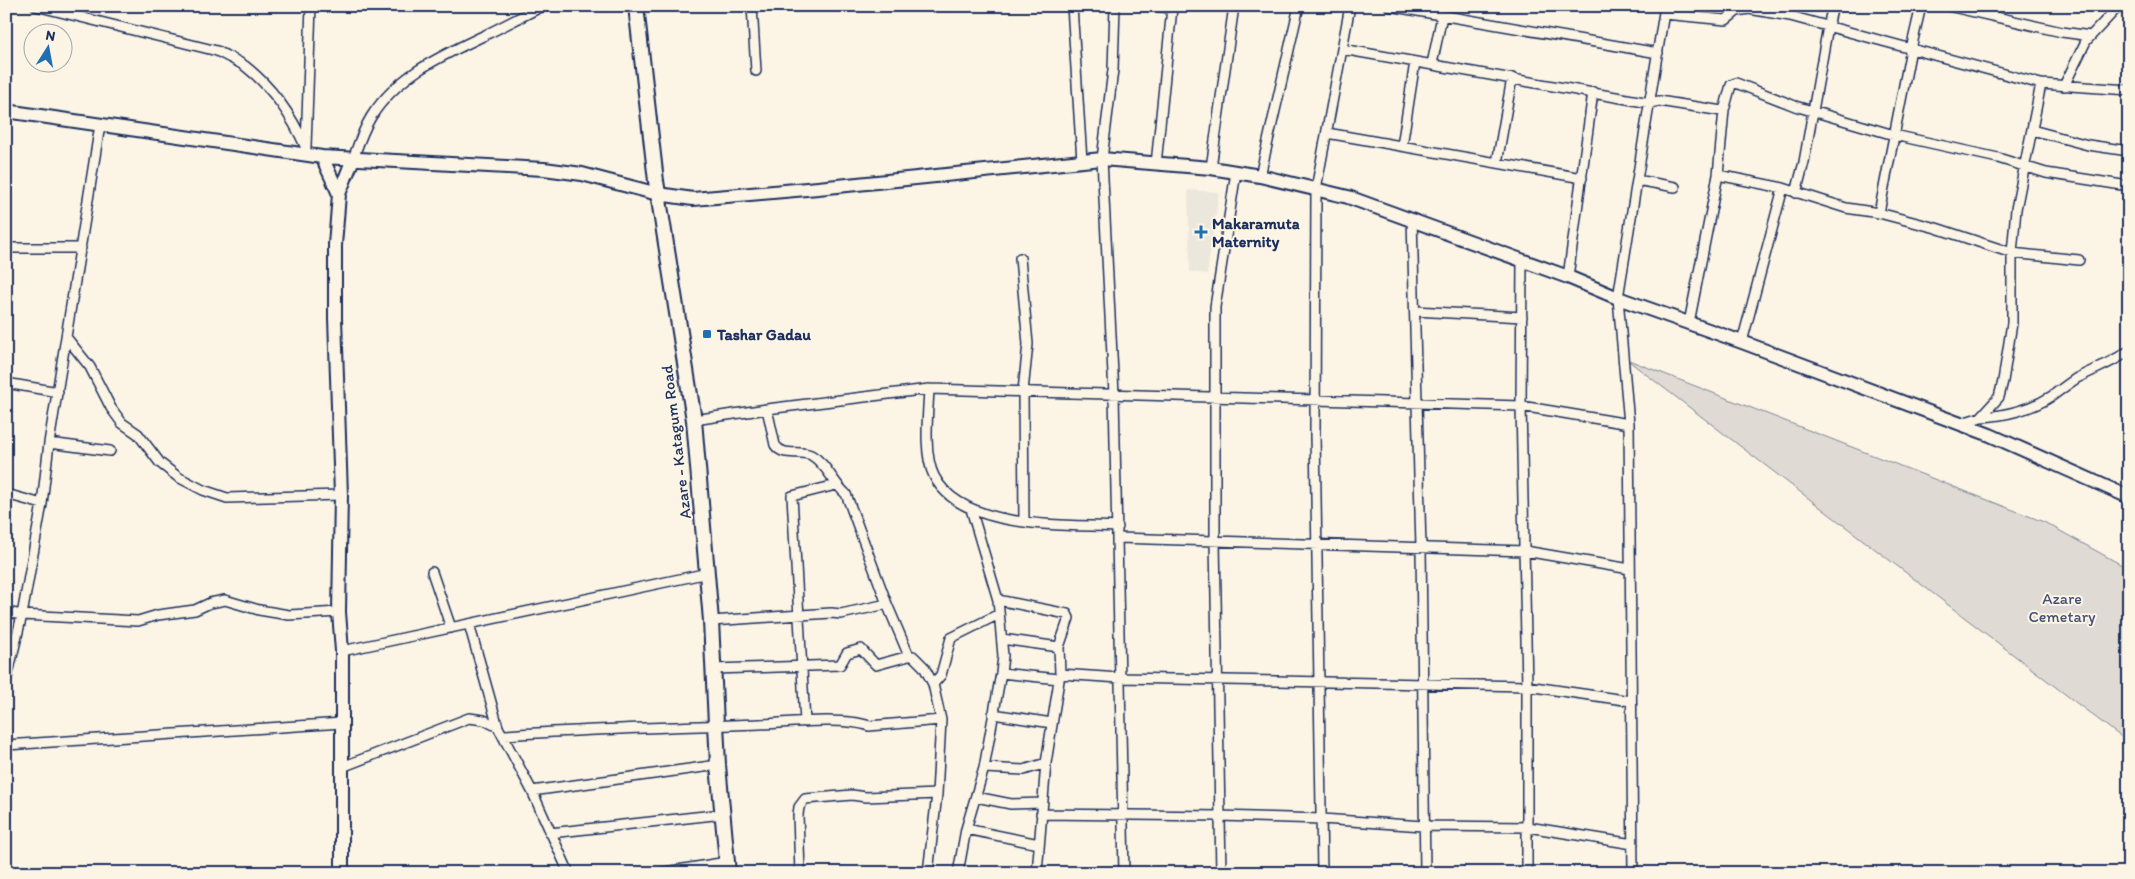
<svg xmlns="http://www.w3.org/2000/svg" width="2135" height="879" font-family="Itim,sans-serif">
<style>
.built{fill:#ece7dc}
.green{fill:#dfdbd4;stroke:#7d8599}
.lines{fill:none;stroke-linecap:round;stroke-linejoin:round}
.street-casing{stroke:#1b2f5e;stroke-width:12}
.secondary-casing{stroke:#1b2f5e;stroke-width:16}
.primary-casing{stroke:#1b2f5e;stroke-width:18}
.street{stroke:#fcf5e5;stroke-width:9}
.secondary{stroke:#fcf5e5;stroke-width:12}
.primary{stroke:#fcf5e5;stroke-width:14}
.poi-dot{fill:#1f6fb2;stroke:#fcf5e5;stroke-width:2}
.labels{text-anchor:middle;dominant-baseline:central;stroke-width:4;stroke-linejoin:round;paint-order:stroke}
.poi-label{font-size:16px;font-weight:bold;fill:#1b2f5e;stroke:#fcf5e5;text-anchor:start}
.street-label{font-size:16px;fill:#1b2f5e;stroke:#fcf5e5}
.park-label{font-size:16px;fill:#425176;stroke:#fcf5e5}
</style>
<rect width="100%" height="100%" fill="#fcf5e5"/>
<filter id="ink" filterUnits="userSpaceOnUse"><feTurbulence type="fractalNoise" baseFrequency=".02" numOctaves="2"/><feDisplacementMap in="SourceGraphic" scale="10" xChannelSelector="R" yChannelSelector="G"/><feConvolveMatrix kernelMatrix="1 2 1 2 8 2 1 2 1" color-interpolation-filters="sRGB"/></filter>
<g filter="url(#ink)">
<path class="built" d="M1188,190l31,2 -12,82 -17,-2z"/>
<path class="green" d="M1626,359l418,163 85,47v174z"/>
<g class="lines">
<g class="street-casing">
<path id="street" d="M36,6l181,45c9,5 19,9 28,15 27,21 47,50 61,82
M752,6l4,65
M1072,6l10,155
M1115,6l-2,64 -11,89 12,235 10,479
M1154,6l18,2 -16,156
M1389,6l269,47
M1948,6l114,26 29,4
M1664,14l62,6 11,-9 12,-2 41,7 251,68 88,6
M1342,49l308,54 9,-2 63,10 3,-4 6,-22 5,-2 59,23 99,29 104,23 48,15 76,12
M1432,64l10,-48
M2064,86l22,-45 33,-35
M2032,130l56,15 41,6
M1327,133l255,45
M306,146l5,-140
M1402,146l13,-84
M353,159c5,-14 10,-29 18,-42 26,-41 68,-60 110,-80 21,-10 41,-21 62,-31
M1497,163l15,-85
M1211,168l23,-162
M1718,175l65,13 63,20 33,5 57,15 76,25 67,7
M1260,176l39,-170
M1637,180l38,7
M1796,193l8,-31 24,-136 5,-20
M1879,213l32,-164 10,-43
M1412,220l9,328 4,325
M6,248h75
M1020,258l8,86 -5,47 1,131
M1522,261l-1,145 6,280v187
M1568,277l25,-185
M1415,311l107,6
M1689,323l29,-148 6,-65
M66,337l24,30 21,41 11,15 16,11 22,29 18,14 25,13 24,8 114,-3
M1742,342l41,-154
M6,383l52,9
M929,389c-1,24 -6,65 5,87 28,55 131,48 184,51
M767,409l8,36c9,13 24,4 36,10 15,8 22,28 35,39l41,110 22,52
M1981,417c24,-1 51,-8 71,-21 8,-6 16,-12 25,-18 18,-9 36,-16 52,-27
M694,420l73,-11 162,-20 592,17 108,18
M1959,424l22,-7 18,-20 4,-16 9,-58v-70l4,-44 25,-125
M49,443l61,8
M6,494l36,10
M1118,538l407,13 105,18
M432,572l19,56
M998,600l69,14 2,4 -10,29
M6,612l16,3 116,6 20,-6 37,-5 15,-7 15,-3 34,10 30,5 50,-3
M711,621l120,-8 10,1 46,-10
M469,624l29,103 34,64 37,82
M1002,639l57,8 1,27 -14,89 -9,110
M342,651l366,-78
M713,669l127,-4 7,-12 14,-4 15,16 33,-9h4l11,11 9,17 8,36 -4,74 -9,79
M1001,673l58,6
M1060,674l60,4 407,8 104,15
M6,682l16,-67 20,-111 7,-61 51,-318
M933,684l8,-9 10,-37 48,-24
M993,714l59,9
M805,722l-13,-226 44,-11
M504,735c85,-6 170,-8 255,-11 29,-1 84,-7 110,2l72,-6
M6,745l336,-22
M342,767l127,-49 15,2 14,7
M984,768l40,2 22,-7
M532,791l186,-26
M976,797l35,7 31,-1
M1041,814l179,2 102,3 101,7 105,1 105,17
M966,829l73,15
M550,833l173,-19
M659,873l68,-11
M800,873l-2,-58 1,-8 6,-8 47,-4 14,2 71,-3
M958,873l8,-44 18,-61 17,-95 2,-17 -5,-56 -27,-91
M1221,873l-6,-332v-234l21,-135
M1322,873l-7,-440 1,-244 34,-183
M1633,873l-4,-449 -11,-126 47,-292"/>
</g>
<g class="secondary-casing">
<path id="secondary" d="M6,111l316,46 222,12 38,5 76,20 35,5 125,-11 284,-29 109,9 49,8 88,21 220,80 50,21 124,44 248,93 139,62
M322,157l17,37
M342,873v-222l-3,-39 2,-117 -6,-177v-73l4,-51 14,-35"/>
</g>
<g class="primary-casing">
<path id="primary" d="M636,6l20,175 38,239 17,201 7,144 10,108"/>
</g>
<use href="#street" class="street"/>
<use href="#secondary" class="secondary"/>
<use href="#primary" class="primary"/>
</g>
</g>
<g class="poi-dot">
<path d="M1198.5 224.5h5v5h5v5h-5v5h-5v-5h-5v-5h5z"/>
<rect x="702" y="329" width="10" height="10" rx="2.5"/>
</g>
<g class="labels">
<g class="poi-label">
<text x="1212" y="223">Makaramuta<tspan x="1212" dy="18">Maternity</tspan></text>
<text x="717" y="334">Tashar Gadau</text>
</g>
<g class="street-label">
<text transform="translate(676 442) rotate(-97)">Azare - Katagum Road</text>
</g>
<g class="park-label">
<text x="2062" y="598">Azare<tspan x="2062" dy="18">Cemetary</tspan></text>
</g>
</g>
<rect width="2135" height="879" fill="none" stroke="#fcf5e5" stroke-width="25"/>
<rect x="12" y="12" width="2110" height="854" fill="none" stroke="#1b2f5e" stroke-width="2" filter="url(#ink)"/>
<g transform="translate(48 48) rotate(11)"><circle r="24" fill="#fcf5e5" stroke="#a2a6af"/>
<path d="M0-4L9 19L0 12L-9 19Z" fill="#1f6fb2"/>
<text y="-8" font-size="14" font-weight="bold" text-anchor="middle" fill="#1b2f5e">N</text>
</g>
</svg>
